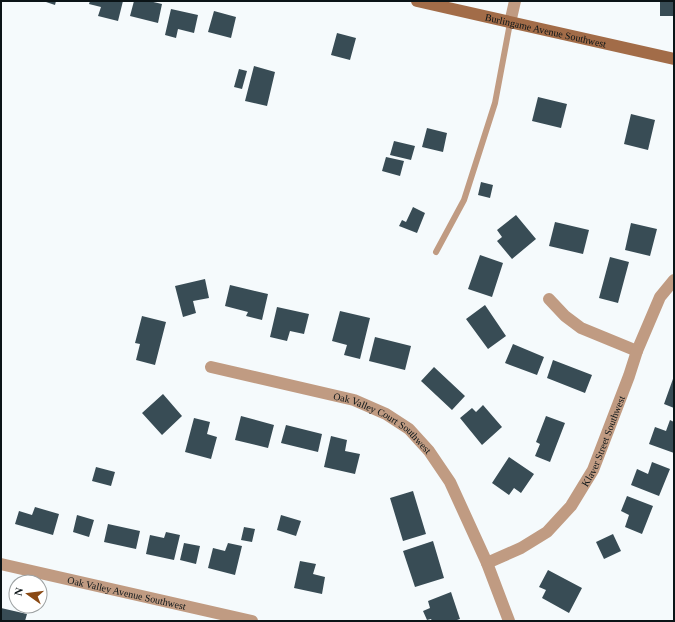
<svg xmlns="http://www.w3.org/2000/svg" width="675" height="622" font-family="'Times New Roman',serif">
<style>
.building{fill:#384c55}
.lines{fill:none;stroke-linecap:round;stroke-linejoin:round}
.lane{stroke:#c09b82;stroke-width:6}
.street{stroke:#c09b82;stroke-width:12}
.secondary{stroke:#a26c48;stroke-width:12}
.labels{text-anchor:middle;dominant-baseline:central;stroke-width:4;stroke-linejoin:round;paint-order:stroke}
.street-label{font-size:10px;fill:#0b1417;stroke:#fff}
</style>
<rect width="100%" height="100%" fill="#f5fafc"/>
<path class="building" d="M43,1h13l-1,4z
M90,1h33l-5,20 -20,-5 3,-9 -12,-3z
M134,1h15l13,3 -4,19 -28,-7z
M660,1h14v15h-14z
M171,9l27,6 -4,18 -16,-4 -2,9 -11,-3z
M214,11l22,6 -5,21 -23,-6z
M337,33l19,5 -6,22 -19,-5z
M254,66l21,6 -8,34 -22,-5z
M239,69l8,2 -5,18 -8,-2z
M538,97l29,7 -6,24 -29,-7z
M631,114l24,6 -7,30 -24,-6z
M427,128l20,5 -4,19 -21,-5z
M394,141l21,5 -4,14 -21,-5z
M386,157l18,4 -4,15 -18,-5z
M481,182l12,3 -3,13 -12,-3z
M413,207l12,6 -8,20 -18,-7 3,-6 4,2z
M516,215l20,24 -24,20 -15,-18 5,-4 -5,-7z
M555,222l34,8 -6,24 -34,-8z
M631,223l26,6 -7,27 -25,-6z
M480,255l23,8 -11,34 -24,-8z
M610,257l19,5 -11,41 -19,-5z
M205,279l4,19 -16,3 3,12 -13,4 -8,-31z
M230,285l38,9 -6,26 -16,-4 2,-4 -23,-6z
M485,305l21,31 -18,13 -22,-30z
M277,307l32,7 -5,20 -14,-3 -3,10 -17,-4z
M340,311l30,7 -10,41 -16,-4 3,-10 -15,-4z
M142,316l24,6 -11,43 -19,-5 4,-16 -5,-1z
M375,337l36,9 -6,24 -36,-9z
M513,344l31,13 -7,18 -32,-12z
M553,360l39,15 -7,18 -38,-15z
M434,367l31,29 -13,14 -31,-29z
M674,376v32l-10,-4z
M163,394l19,22 -20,19 -20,-22z
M483,405l19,22 -20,18 -22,-27 12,-10 4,4z
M241,416l33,9 -6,23 -33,-8z
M546,416l19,7 -15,39 -15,-6 5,-12 -4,-2z
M194,418l16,4 -3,12 10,3 -6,22 -26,-7z
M670,420l4,2v31l-25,-9 6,-17 11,4z
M286,425l36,9 -4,18 -37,-9z
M331,436l16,4 -2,11 15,3 -5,20 -31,-7z
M509,457l25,17 -13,19 -7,-5 -5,7 -17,-12z
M652,462l18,7 -11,27 -28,-11 6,-16 11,5z
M96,467l19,5 -4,14 -19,-5z
M413,491l13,43 -23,7 -13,-43z
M627,496l26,10 -11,28 -17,-7 4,-12 -8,-4z
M35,507l24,7 -6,21 -38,-11 4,-13 13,4z
M77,515l17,5 -5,17 -16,-5z
M281,515l20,6 -5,15 -19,-6z
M108,524l32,7 -4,18 -32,-7z
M244,527l11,2 -3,13 -11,-2z
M166,532l14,3 -6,25 -28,-6 4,-19 14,3z
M613,534l8,17 -17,8 -8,-17z
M433,541l11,37 -29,9 -12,-36z
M184,543l16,3 -4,18 -16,-4z
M228,543l14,3 -7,29 -27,-7 5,-20 12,3z
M300,561l16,3 -3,10 12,3 -3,17 -28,-6z
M548,570l34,18 -13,25 -27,-15 4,-8 -7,-3z
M451,592l9,27 -6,2h-22l-1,-2 -4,1 -4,-9 7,-3 -2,-7z
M1,608l26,6 -2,7h-24z"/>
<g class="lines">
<path class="lane" d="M436,252l28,-52 31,-97 15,-80"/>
<g class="street">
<path d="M510,23l5,-22"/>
<path d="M549,299l16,17 16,12 56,23"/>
<path id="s1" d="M211,367l143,33 32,14 23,15 20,22 21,31 37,81 22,58"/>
<path id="s2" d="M487,563l34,-15 26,-16 24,-26 22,-36 36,-94 8,-25 23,-54 14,-17"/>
<path id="s3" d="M1,564l251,57"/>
</g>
<path class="secondary" id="s4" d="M417,1l257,58"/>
</g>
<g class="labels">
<g class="street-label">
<text stroke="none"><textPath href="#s4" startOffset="132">Burlingame Avenue Southwest</textPath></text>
<text stroke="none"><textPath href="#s1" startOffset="183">Oak Valley Court Southwest</textPath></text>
<text stroke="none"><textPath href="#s2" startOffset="176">Klaver Street Southwest</textPath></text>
<text stroke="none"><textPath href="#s3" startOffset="129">Oak Valley Avenue Southwest</textPath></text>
</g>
</g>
<rect width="675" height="622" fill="none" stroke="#0b1417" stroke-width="4"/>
<g transform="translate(28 594) rotate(284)"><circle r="19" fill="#ffffff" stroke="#9da1a2"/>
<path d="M0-3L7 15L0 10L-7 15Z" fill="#8a4914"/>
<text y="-6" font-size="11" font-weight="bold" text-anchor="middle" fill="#0b1417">N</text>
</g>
</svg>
